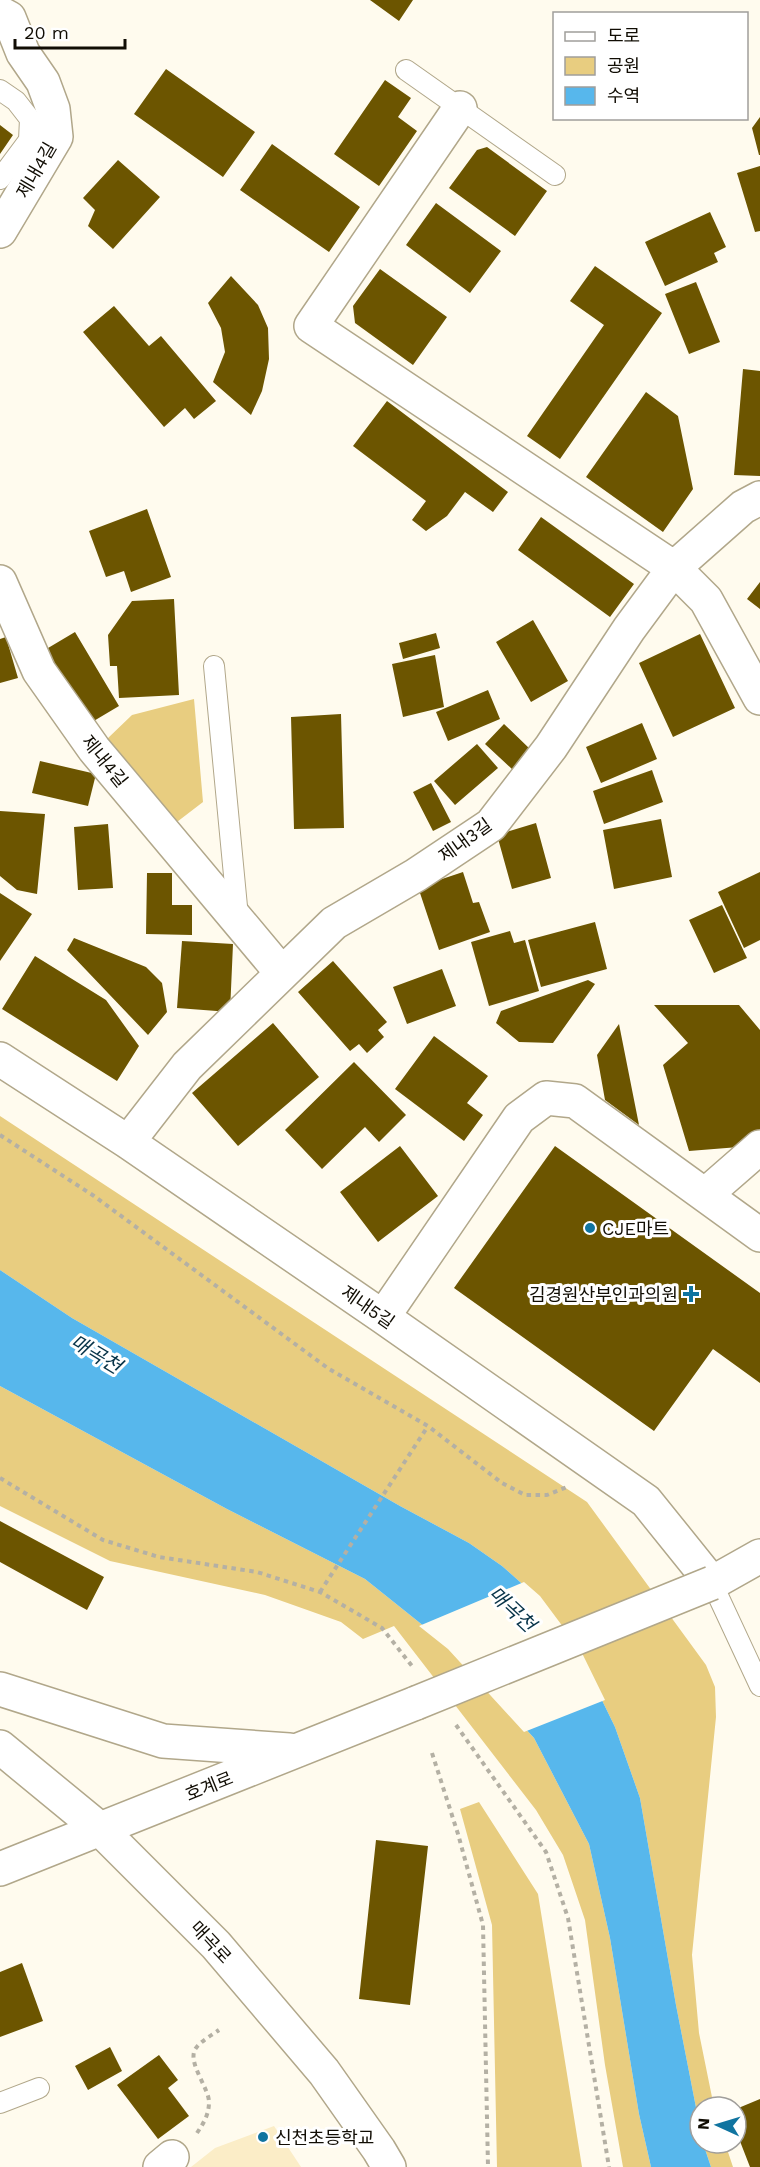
<svg xmlns="http://www.w3.org/2000/svg" width="760" height="2167" font-family="'Work Sans','Noto Sans KR',sans-serif">
<style>
.built{fill:#fbedc7}
.green{fill:#e8cd80}
.water{fill:#57b7ec}
.pier{fill:#fffbee}
.building{fill:#6c5500}
.lines{fill:none;stroke-linecap:round;stroke-linejoin:round}
.lane-casing{stroke:#b1a78a;stroke-width:22}
.street-casing{stroke:#b1a78a;stroke-width:36}
.secondary-casing{stroke:#b1a78a;stroke-width:36}
.path{stroke:#b4b0a4;stroke-width:4;stroke-dasharray:4.5 4.5;stroke-linecap:butt}
.lane{stroke:#fff;stroke-width:20}
.street{stroke:#fff;stroke-width:33}
.secondary{stroke:#fff;stroke-width:33}
.secondary-bridge-casing{stroke:#b1a78a;stroke-width:36;stroke-linecap:butt}
.secondary-bridge{stroke:#fff;stroke-width:33}
.poi-dot{fill:#1074a0;stroke:#fff;stroke-width:2}
.labels{text-anchor:middle;dominant-baseline:central;stroke-width:6;stroke-linejoin:round;paint-order:stroke}
.street-label{font-size:18px;fill:#110d04;stroke:#fff}
.poi-label{font-size:18px;fill:#110d04;stroke:#fff;text-anchor:start}
.water-label{font-size:20px;font-style:italic;fill:#073348;stroke:#fff}
</style>
<rect width="100%" height="100%" fill="#fffbee"/>
<path class="built" d="M274,2126l27,41h-110l24,-19z"/>
<path class="green" d="M194,699l9,103 -30,23 -66,-86 25,-24z
M0,1116l587,386 119,163 9,22 1,30 -24,238 7,78 15,74h-14v21l-24,-123 -36,-207 -25,-71 -36,-74 -41,-55 -36,-32 -33,-23 -69,-37 -328,-188 -72,-48z
M0,1386l227,123 138,70 85,68 84,91 55,106 21,94 29,176 12,53h-28l-18,-102 -20,-145 -22,-65 -27,-45 -142,-184 -31,13 -22,-17 -76,-27 -155,-34 -110,-55z
M479,1802l59,92 44,273h-85l-5,-242 -32,-116z
M703,2143h22l8,24h-22z"/>
<path class="water" d="M0,1270l72,48 328,188 69,37 33,23 36,32 41,55 36,74 25,71 36,207 24,123v15h3l8,24h-60l-12,-53 -29,-176 -21,-94 -55,-106 -84,-91 -85,-68 -138,-70 -227,-123z"/>
<path class="pier" d="M524,1582l16,14 41,55 24,49 -81,32 -76,-83 -29,-23z"/>
<path class="building" d="M370,0h43l-14,21z
M166,69l89,63 -32,45 -89,-63z
M385,80l26,18 -13,19 19,14 -38,55 -45,-32z
M760,117v38h-1l-7,-27z
M0,125l13,10 -13,19z
M272,144l88,63 -31,45 -89,-62z
M487,147l60,44 -32,45 -66,-48 28,-38z
M118,160l42,37 -47,52 -25,-23 7,-16 -12,-12z
M760,166v65l-5,1 -18,-59z
M436,203l65,48 -31,42 -64,-48z
M710,212l16,35 -12,6 4,9 -53,24 -20,-44z
M595,266l67,47 -102,146 -33,-23 77,-111 -34,-24z
M380,269l67,48 -34,48 -58,-42 -2,-17z
M231,276l27,29 10,23 1,31 -7,32 -11,24 -38,-33 12,-30 -4,-24 -13,-25z
M696,282l24,60 -31,12 -24,-60z
M114,306l35,40 12,-10 55,65 -22,18 -9,-11 -21,19 -81,-95z
M743,369l17,2v105l-26,-1z
M646,392l32,24 15,73 -30,43 -77,-55z
M387,401l121,91 -15,20 -28,-20 -18,24 -21,15 -14,-11 14,-19 -73,-55z
M147,509l24,68 -40,15 -7,-21 -18,6 -17,-46z
M541,517l93,67 -24,33 -92,-67z
M760,582v27l-13,-10z
M174,599l5,96 -60,3 -2,-32h-7l-2,-31 24,-34z
M533,620l35,61 -37,21 -35,-60z
M75,632l44,74 -32,19 -44,-74z
M436,633l4,15 -37,11 -4,-16z
M700,634l35,74 -62,29 -34,-74z
M6,637l12,41 -18,5v-44z
M435,655l9,52 -41,10 -11,-53z
M488,690l12,29 -52,22 -12,-29z
M341,714l3,114 -50,1 -3,-112z
M642,723l15,36 -56,24 -15,-36z
M504,724l27,26 -18,20 -28,-26z
M477,744l21,24 -43,37 -21,-24z
M40,761l56,13 -8,32 -56,-13z
M652,770l11,32 -59,22 -11,-33z
M431,783l20,39 -18,9 -20,-39z
M0,811l45,3 -8,80 -20,-4 -17,-14z
M661,819l11,58 -58,12 -11,-59z
M536,823l15,55 -39,11 -15,-54z
M108,824l5,64 -35,2 -4,-63z
M463,872l10,31 6,-1 11,30 -51,18 -21,-63z
M760,872v68l-16,8 -26,-56z
M147,873h25v32h20v30l-46,-1z
M0,893l32,21 -32,47z
M722,905l25,53 -33,15 -25,-53z
M595,922l12,47 -66,18 -13,-47z
M510,931l4,12 11,-3 14,51 -50,15 -18,-64z
M74,938l72,29 16,16 5,29 -19,23 -81,-85z
M182,941l51,3 -3,68 -53,-4z
M35,956l71,44 33,46 -22,35 -115,-72z
M333,961l54,61 -9,8 6,7 -17,16 -8,-9 -9,7 -52,-59z
M442,969l14,37 -49,18 -14,-37z
M588,980l7,4 -42,59 -34,-1 -23,-19 5,-12z
M654,1005h85l21,25v99l-21,18 -50,4 -26,-86 25,-22z
M273,1023l46,54 -81,69 -46,-53z
M619,1024l20,101 -34,-25 -8,-45z
M434,1036l54,40 -21,27 16,12 -19,26 -69,-52z
M354,1062l52,53 -27,27 -14,-15 -43,42 -37,-39z
M400,1146l38,50 -60,46 -38,-50z
M555,1146l205,147v90l-47,-34 -59,82 -200,-143z
M0,1521l104,56 -17,33 -87,-48z
M376,1840l52,6 -18,159 -51,-6z
M22,1963l21,58 -43,16v-65z
M110,2047l12,24 -34,19 -13,-24z
M159,2055l19,25 -10,8 21,28 -31,23 -41,-54z
M760,2099v68h-10l-14,-36v-22z"/>
<g class="lines">
<g class="lane-casing">
<path id="lane" d="M406,70l149,105
M0,90l16,11 14,18 -1,21 -29,39
M214,666l24,251
M712,1583l48,103
M0,2103l39,-15"/>
</g>
<g class="street-casing">
<path id="street" d="M0,13l9,5 14,35 20,29 10,27 3,28 -56,94
M460,108l-149,218 363,242 32,32 54,98
M0,582l39,89 55,78 187,223
M0,1059l128,83 255,175 263,184 66,82
M128,1142l59,-76 147,-143 82,-48 75,-50 60,-78 78,-118 45,-61 69,-61 17,-9
M705,1195l55,-48
M383,1317l136,-199 27,-20 29,3 185,134
M160,2167l12,-10"/>
</g>
<g class="secondary-casing">
<path id="secondary" d="M712,1583l48,-27
M0,1689l163,52 126,9
M0,1747l101,83 115,115 108,127 55,78 10,17
M0,1869l416,-166"/>
</g>
<path class="path" d="M0,1135l94,61 235,173 99,57 74,57 23,12h22l20,-8
M0,1478l103,62 56,17 98,15 63,20 62,36 30,38
M320,1592l108,-166
M456,1725l90,127 22,66 41,249
M432,1753l26,81 25,91 5,242
M197,2133c6,-9 12,-18 12,-31 0,-14 -23,-41 -13,-54 5,-7 16,-13 23,-18"/>
<use href="#lane" class="lane"/>
<use href="#street" class="street"/>
<use href="#secondary" class="secondary"/>
<g class="secondary-bridge-casing">
<path id="secondary-bridge" d="M416,1703l296,-120"/>
</g>
<use href="#secondary-bridge" class="secondary-bridge"/>
</g>
<g class="poi-dot">
<circle cx="590" cy="1228" r="6"/>
<path d="M688 1285h6v6h6v6h-6v6h-6v-6h-6v-6h6z"/>
<circle cx="263" cy="2137" r="6"/>
</g>
<g class="labels">
<g class="street-label">
<text transform="translate(36 170) rotate(-60)">제내4길</text>
<text transform="translate(105 761) rotate(51)">제내4길</text>
<text transform="translate(465 840) rotate(-36)">제내3길</text>
<text transform="translate(368 1307) rotate(35)">제내5길</text>
<text transform="translate(209 1786) rotate(-22)">호계로</text>
<text transform="translate(211 1942) rotate(47)">매곡로</text>
</g>
<g class="poi-label">
<text x="602" y="1228">CJE마트</text>
<text x="678" y="1294" text-anchor="end">김경원산부인과의원</text>
<text x="275" y="2137">신천초등학교</text>
</g>
<g class="water-label">
<text transform="translate(96 1354) rotate(31)">매곡천</text>
<text transform="translate(512 1609) rotate(43)">매곡천</text>
</g>
</g>
<rect x="553" y="12" width="195" height="108" fill="#ffffff" stroke="#a09e9b" stroke-width="1.5"/>
<rect x="565" y="32" width="30" height="9" fill="#ffffff" stroke="#a09e9b" stroke-width="1.5"/>
<text x="607" y="42" font-size="18" fill="#110d04">도로</text>
<rect x="565" y="57" width="30" height="18" fill="#e8cd80" stroke="#a09e9b" stroke-width="1.5"/>
<text x="607" y="72" font-size="18" fill="#110d04">공원</text>
<rect x="565" y="87" width="30" height="18" fill="#57b7ec" stroke="#a09e9b" stroke-width="1.5"/>
<text x="607" y="102" font-size="18" fill="#110d04">수역</text>
<g transform="translate(718 2125) rotate(274)"><circle r="28" fill="#ffffff" stroke="#a09e9b" stroke-width="1.5"/>
<path d="M0-4.5L10 22L0 15L-10 22Z" fill="#1074a0"/>
<text y="-9" font-size="16" font-weight="bold" text-anchor="middle" fill="#110d04">N</text>
</g>
<path d="M15 39v9h110v-9" fill="none" stroke="#110d04" stroke-width="3"/>
<text x="24" y="39" font-size="18" fill="#110d04" stroke="#ffffff" stroke-width="4.5" paint-order="stroke">20 m</text>
</svg>
